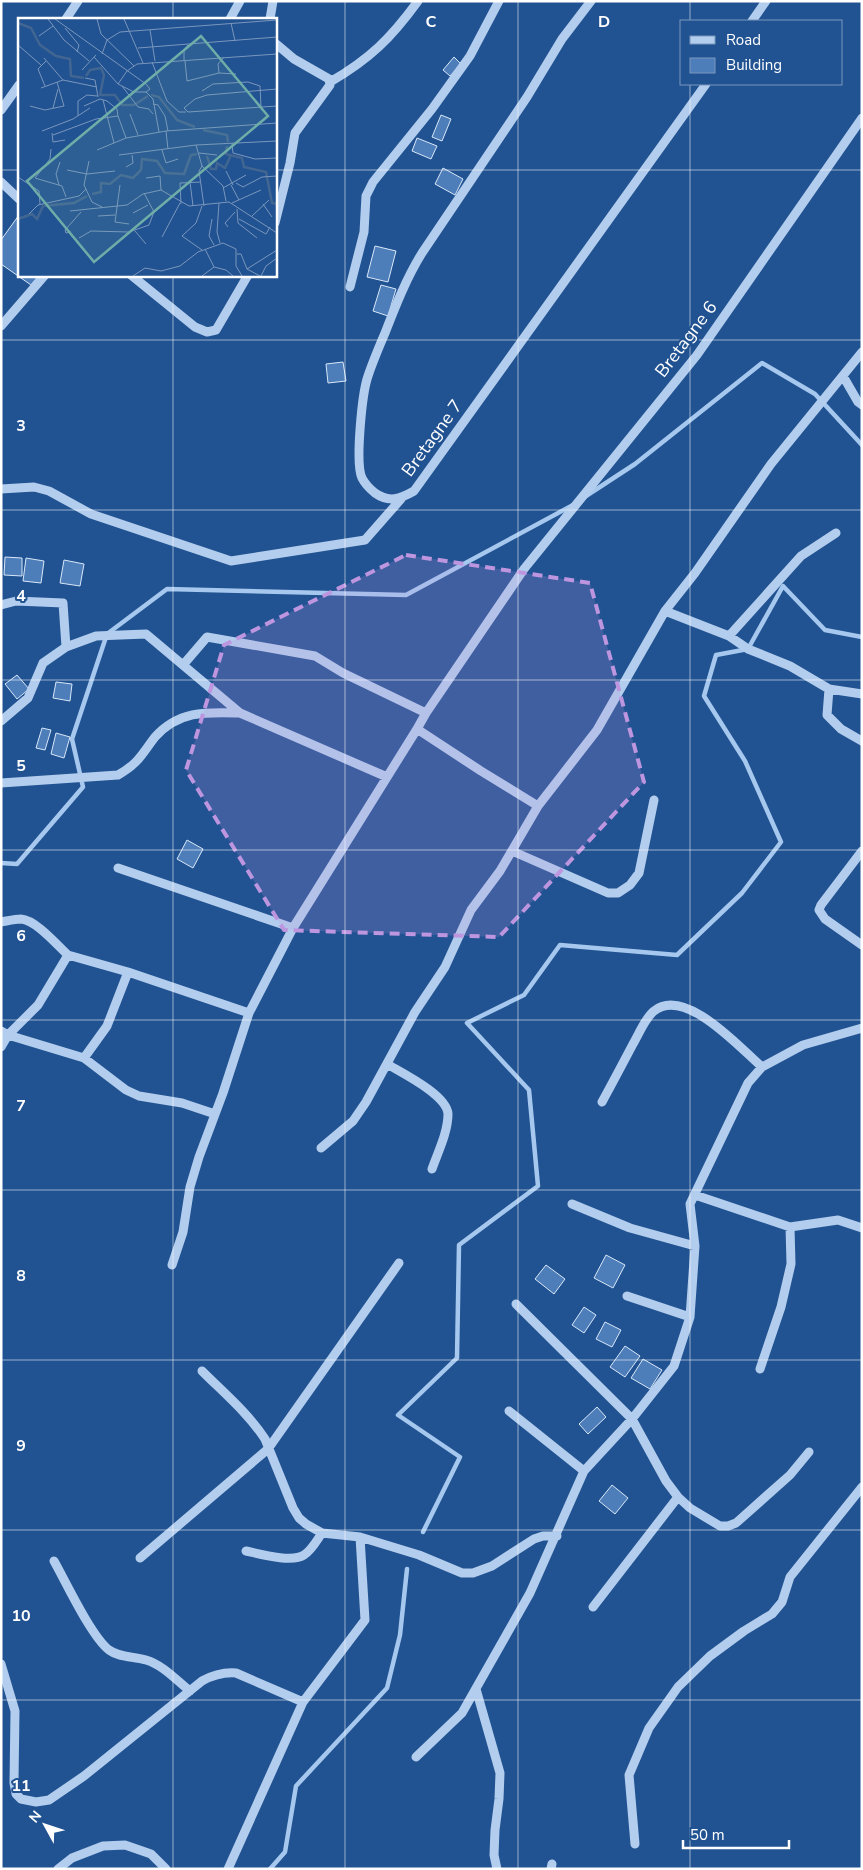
<svg xmlns="http://www.w3.org/2000/svg" width="863" height="1870" font-family="'Nunito Sans',sans-serif">
<style>
.lines{fill:none;stroke-linecap:round;stroke-linejoin:round}
.stream{stroke:#a6c8ee;stroke-width:4.5}
.building{fill:#4e7eba;stroke:#d8e7f9}
.minor{stroke:#b2cded;stroke-width:9}
.marked{fill:#bd96df;fill-opacity:0.2;stroke:#bd96df;stroke-width:4;stroke-dasharray:10 6;stroke-linejoin:round}
.grid{fill:none;stroke:#fff;stroke-width:1;stroke-opacity:0.55}
.labels{text-anchor:middle;dominant-baseline:central;stroke-width:4;stroke-linejoin:round;paint-order:stroke}
.street-label{font-size:18px;fill:#fff;stroke:#215291}
.inset-river{fill:none;stroke:#426692;stroke-width:2.5}
.inset-road{fill:none;stroke:#7a97bd;stroke-width:1}
.view{fill:#6fada8;fill-opacity:0.15;stroke:#6fada8;stroke-width:2.5}
.inset-edge{fill:none;stroke:#fff;stroke-width:2.5}
.grid-label{font-size:16px;text-anchor:middle;font-weight:bold;fill:#fff;stroke:#215291;stroke-width:4;stroke-linejoin:round;paint-order:stroke}
</style>
<rect width="100%" height="100%" fill="#215291"/>
<g class="lines">
<path class="stream" d="M586,496l49,-32 127,-101 53,31 47,51
M1,863l16,1 66,-77 -11,-48 35,-105 60,-45 239,6 167,-90
M423,1532l37,-75 -62,-42 59,-57 2,-113 79,-59 -9,-96 -62,-67 57,-28 36,-50 117,10 65,-62 39,-51 -36,-81 -41,-65 12,-41 32,-6 35,-63 42,44 37,7
M270,1869l15,-17 11,-66 91,-98 13,-53 7,-66"/>
</g>
<path class="building" d="M454,57l7,7 -11,12 -7,-6z
M441,115l10,4 -9,22 -10,-4z
M417,138l20,8 -6,13 -19,-8z
M443,168l20,11 -8,16 -20,-11z
M19,215v60h20l-8,10 -30,-21v-24z
M375,246l21,5 -8,31 -21,-5z
M381,285l15,4 -8,27 -15,-5z
M343,362l3,19 -18,2 -2,-19z
M5,557l17,1v18l-18,-1z
M26,558l18,3 -3,22 -18,-2z
M64,560l20,4 -4,22 -20,-3z
M17,675l12,14 -12,10 -12,-15z
M56,682l16,2 -2,17 -17,-3z
M42,728l9,2 -6,20 -9,-2z
M56,733l14,4 -6,21 -13,-4z
M187,840l16,9 -10,19 -16,-9z
M606,1255l19,10 -12,23 -19,-10z
M546,1265l19,14 -11,15 -19,-15z
M584,1307l12,8 -12,18 -12,-8z
M605,1322l16,8 -9,17 -16,-8z
M625,1346l15,10 -15,21 -15,-10z
M643,1359l19,11 -12,19 -19,-11z
M597,1407l9,10 -18,17 -9,-10z
M612,1485l16,13 -13,16 -16,-13z"/>
<g class="lines">
<path class="minor" d="M591,1l-29,38 -35,58 -105,156c-16,26 -26,52 -37,80 -6,14 -12,28 -17,43 -6,17 -13,88 -6,102 3,6 8,11 13,15 14,10 25,6 39,-2l292,-407
M66,19l12,-18
M230,19l10,-18
M270,19l3,-18
M752,21l14,-20
M275,43l19,16 35,20 1,6 -35,48 -5,30 -15,60
M330,82c40,-23 61,-44 88,-81
M1,110l18,-25
M1,182l18,17
M131,275l64,52 12,5 9,-2 32,-55
M350,287l14,-55 2,-36 7,-14 59,-73 38,-53 29,-55
M1,326l44,-51
M843,376l15,26 4,3
M1,489l33,-2 15,4 42,23 140,47 134,-21 36,-41
M1,605l15,-4 47,2 3,44
M665,611l64,25 19,13 42,17 39,23 33,5
M729,636l72,-80 35,-23
M183,665l24,-28 108,19 28,17 83,40
M829,689l-2,26 14,14 21,12
M1,721l27,-23 15,-35 23,-16 30,-11 50,-2 94,79 147,64
M417,729l9,-16 98,-144 173,-214 165,-237
M1,783l117,-8c21,-12 23,-20 37,-38 24,-27 52,-25 85,-24
M512,851l96,42h10l12,-8 9,-12 15,-73
M862,851l-41,54 -2,5 6,9 37,26
M118,868l175,60
M1,922c6,-1 14,-3 20,-3 15,1 36,26 47,36
M1,1031l7,4 76,23 42,32 13,6 43,7 33,11
M1,1047l7,-12 30,-30 30,-50 60,17 121,41 44,-85 124,-199 64,42 57,35
M84,1058l23,-32 21,-54
M387,1064c15,9 60,31 61,50 0,18 -10,38 -16,55
M602,1102c11,-20 21,-39 31,-58 6,-10 12,-26 21,-33 31,-25 86,37 108,56
M321,1148l32,-27 13,-19 49,-90 30,-45 26,-57 29,-39 38,-65 59,-76 68,-119 30,-38 76,-109 91,-112
M695,1195l95,32 48,-7 24,8
M572,1204l58,24 65,18
M172,1265l11,-33 7,-45 9,-30 24,-64 26,-80
M627,1296l63,21
M516,1304l116,115 34,62 12,16 12,11 30,18h8l8,-3 54,-48 19,-23
M760,1369l21,-62 10,-43 -1,-37
M202,1371c22,22 46,42 63,68l28,69 6,10 7,6 16,9 38,4 59,18 43,18h11l19,-7 42,-27 9,-3h14
M509,1411l75,60
M246,1551c14,3 46,12 58,4 8,-5 13,-15 18,-22
M140,1558l128,-109 131,-186
M54,1561c12,21 37,75 55,89 11,8 24,6 37,10 17,5 30,20 44,31
M593,1607l85,-110
M1,1664l14,47 -1,72 2,11 5,5 15,3 13,-2 35,-24 118,-95c11,-6 21,-9 34,-8l67,29
M476,1689l24,84 -1,26 -4,31 -1,25 3,14
M416,1757l46,-44 68,-120 54,-122 48,-52 42,-53 16,-49 5,-71 -5,-42 58,-121 14,-16 41,-22 59,-17
M635,1844l-6,-69 20,-47 29,-41 32,-31 34,-25 28,-17 10,-12 8,-25 72,-90
M58,1869l14,-11 31,-12 22,-1 26,9 15,15
M228,1869l75,-167 62,-82 -5,-83
M551,1869l1,-5"/>
</g>
<path class="marked" d="M406,555l184,28 54,199 -145,155 -215,-7 -98,-160 38,-125z"/>
<path class="grid" d="M173,1v18M345,1v1868M518,1v1868M690,1v20M690,84v1785M1,170h18M275,170h587M173,275v1594M1,340h861M1,510h861M1,680h861M1,850h861M1,1020h861M1,1190h861M1,1360h861M1,1530h861M1,1700h861"/>
<g class="labels">
<g class="street-label">
<text transform="translate(686 339) rotate(-53)">Bretagne 6</text>
<text transform="translate(432 438) rotate(-54)">Bretagne 7</text>
</g>
</g>
<g transform="translate(18 18)">
<rect width="259" height="259" fill="#215291"/>
<path class="inset-river" d="M0,5l13,5 9,17 16,11 14,3 1,17 13,2M68,58l4,-6 11,-2 3,7 -4,20h15l7,10h12l14,-9M133,77l8,2 18,23 18,7M185,112l24,5 1,7M209,128l-1,8 16,4 2,9 22,5 6,31 5,1M189,138l4,13h5l1,-6 8,5 6,-13M74,176l9,-2v-9l9,1 11,-9 12,3 8,-8 1,-11 15,2 8,12 19,1 7,-19 6,-1M0,201l14,-5 5,5 6,-13 31,-3 13,-7"/>
<path class="inset-road" d="M30,1l16,21 25,21M37,1l91,65 4,5 -4,3M79,1l4,15 33,32M106,1l19,44M213,5l4,18M47,10l14,17 -2,7M132,12l5,31M21,18l14,-10M0,27l23,20M120,30l139,-11M84,36l5,-14 13,-8 157,-12M76,39l24,27 16,8h12l7,7 6,33M26,40l19,22M166,43v-11l4,-5M167,43l2,20 32,-8 -1,-9 6,-7M134,44l15,39 12,11h7M64,52l14,-15M201,55l17,1M67,60l10,2 3,17M100,66l9,-13 10,-7 140,-10M27,68l-7,-17 8,-8M104,68l16,21 11,2 4,5M23,70l22,-8 34,7M259,71l-70,6 -12,4 -11,9 4,4 89,-6M184,73l11,-7 35,-2 12,4 1,21M85,82l11,43M135,86l5,1 7,11 3,15M12,88l15,4 19,-4 -7,-24M66,88l16,-7 7,2 10,8 1,7M35,90l5,-19M112,96l8,21M60,98v-15l9,-6 10,1M24,113l31,-12 17,-11M148,113l111,-8M34,115l1,9 12,-2M35,117l43,-16 22,-3 8,22 40,-7 2,18M214,125l1,10 22,6 22,-1M178,127l6,21 21,20 3,15M33,131l-1,10 -15,19 27,8 4,11M79,132l29,-12M144,132l4,13 12,-4M181,135l18,2M101,137l77,-10 81,-4M71,143l-5,24 8,17 10,5M184,148l-3,5 5,35M108,149l7,-4 -1,-8M49,152l20,4 28,-3M208,153l7,14M0,159l21,14 1,13M128,160l14,-2 1,14M172,164l3,24M218,165l7,4 19,-10 15,-1M41,167l-3,-11 4,-12M102,167l-5,37 14,2M213,167l8,15M205,170l23,-13M201,185l-2,29 3,11M214,185l29,-13M163,186l-1,-21 21,-1M245,186l9,13M184,188l-6,17 -14,13 20,14M219,191l1,14 19,15M52,193l57,-6 16,-11 18,-4 28,16 40,-4 48,31M115,195l15,-8M11,196l9,-9 41,-9 7,-7M80,198l17,-1M234,198l17,-16M194,201l-3,17 5,9M221,201l27,15 4,-7M210,209l-3,-4 10,-11M117,213l11,13M53,214l-5,1 -1,-3 16,-18M144,219l18,-34M61,220l12,-7 38,1 20,-7 5,-13 -10,-19M187,231l9,18M219,236h4l6,15 13,7M229,251l30,-19M115,258l12,-8 16,3 19,-5 18,-14 25,-9 13,6v17l6,10M184,258l12,-9 12,3 7,6M243,258l5,-10 11,-8"/>
<path class="view" d="M183,18l67,80 -174,146 -67,-81z"/>
<rect width="259" height="259" class="inset-edge"/>
</g>
<g class="grid-label">
<text x="431" y="27">C</text>
<text x="604" y="27">D</text>
<text x="21" y="431">3</text>
<text x="21" y="601">4</text>
<text x="21" y="771">5</text>
<text x="21" y="941">6</text>
<text x="21" y="1111">7</text>
<text x="21" y="1281">8</text>
<text x="21" y="1451">9</text>
<text x="21" y="1621">10</text>
<text x="21" y="1791">11</text>
</g>
<rect width="863" height="1870" fill="none" stroke="#ffffff" stroke-width="5"/>
<rect x="680" y="20" width="162" height="65" fill="#215291" stroke="#7a97bd"/>
<rect x="690" y="36" width="25" height="8" fill="#b2cded" stroke="#7a97bd"/>
<text x="726" y="45" font-size="15" fill="#ffffff">Road</text>
<rect x="690" y="58" width="25" height="15" fill="#4e7eba" stroke="#7a97bd"/>
<text x="726" y="70" font-size="15" fill="#ffffff">Building</text>
<g transform="translate(45 1825) rotate(310)" stroke="#215291" stroke-width="4" paint-order="stroke">
<path d="M0-4L9 19L0 12L-9 19Z" fill="#ffffff"/>
<text y="-8" font-size="14" font-weight="bold" text-anchor="middle" fill="#ffffff">N</text>
</g>
<path d="M683 1840v8h106v-8" fill="none" stroke="#ffffff" stroke-width="2.5"/>
<text x="690" y="1840" font-size="15" fill="#ffffff" stroke="#215291" stroke-width="4" paint-order="stroke">50 m</text>
</svg>
